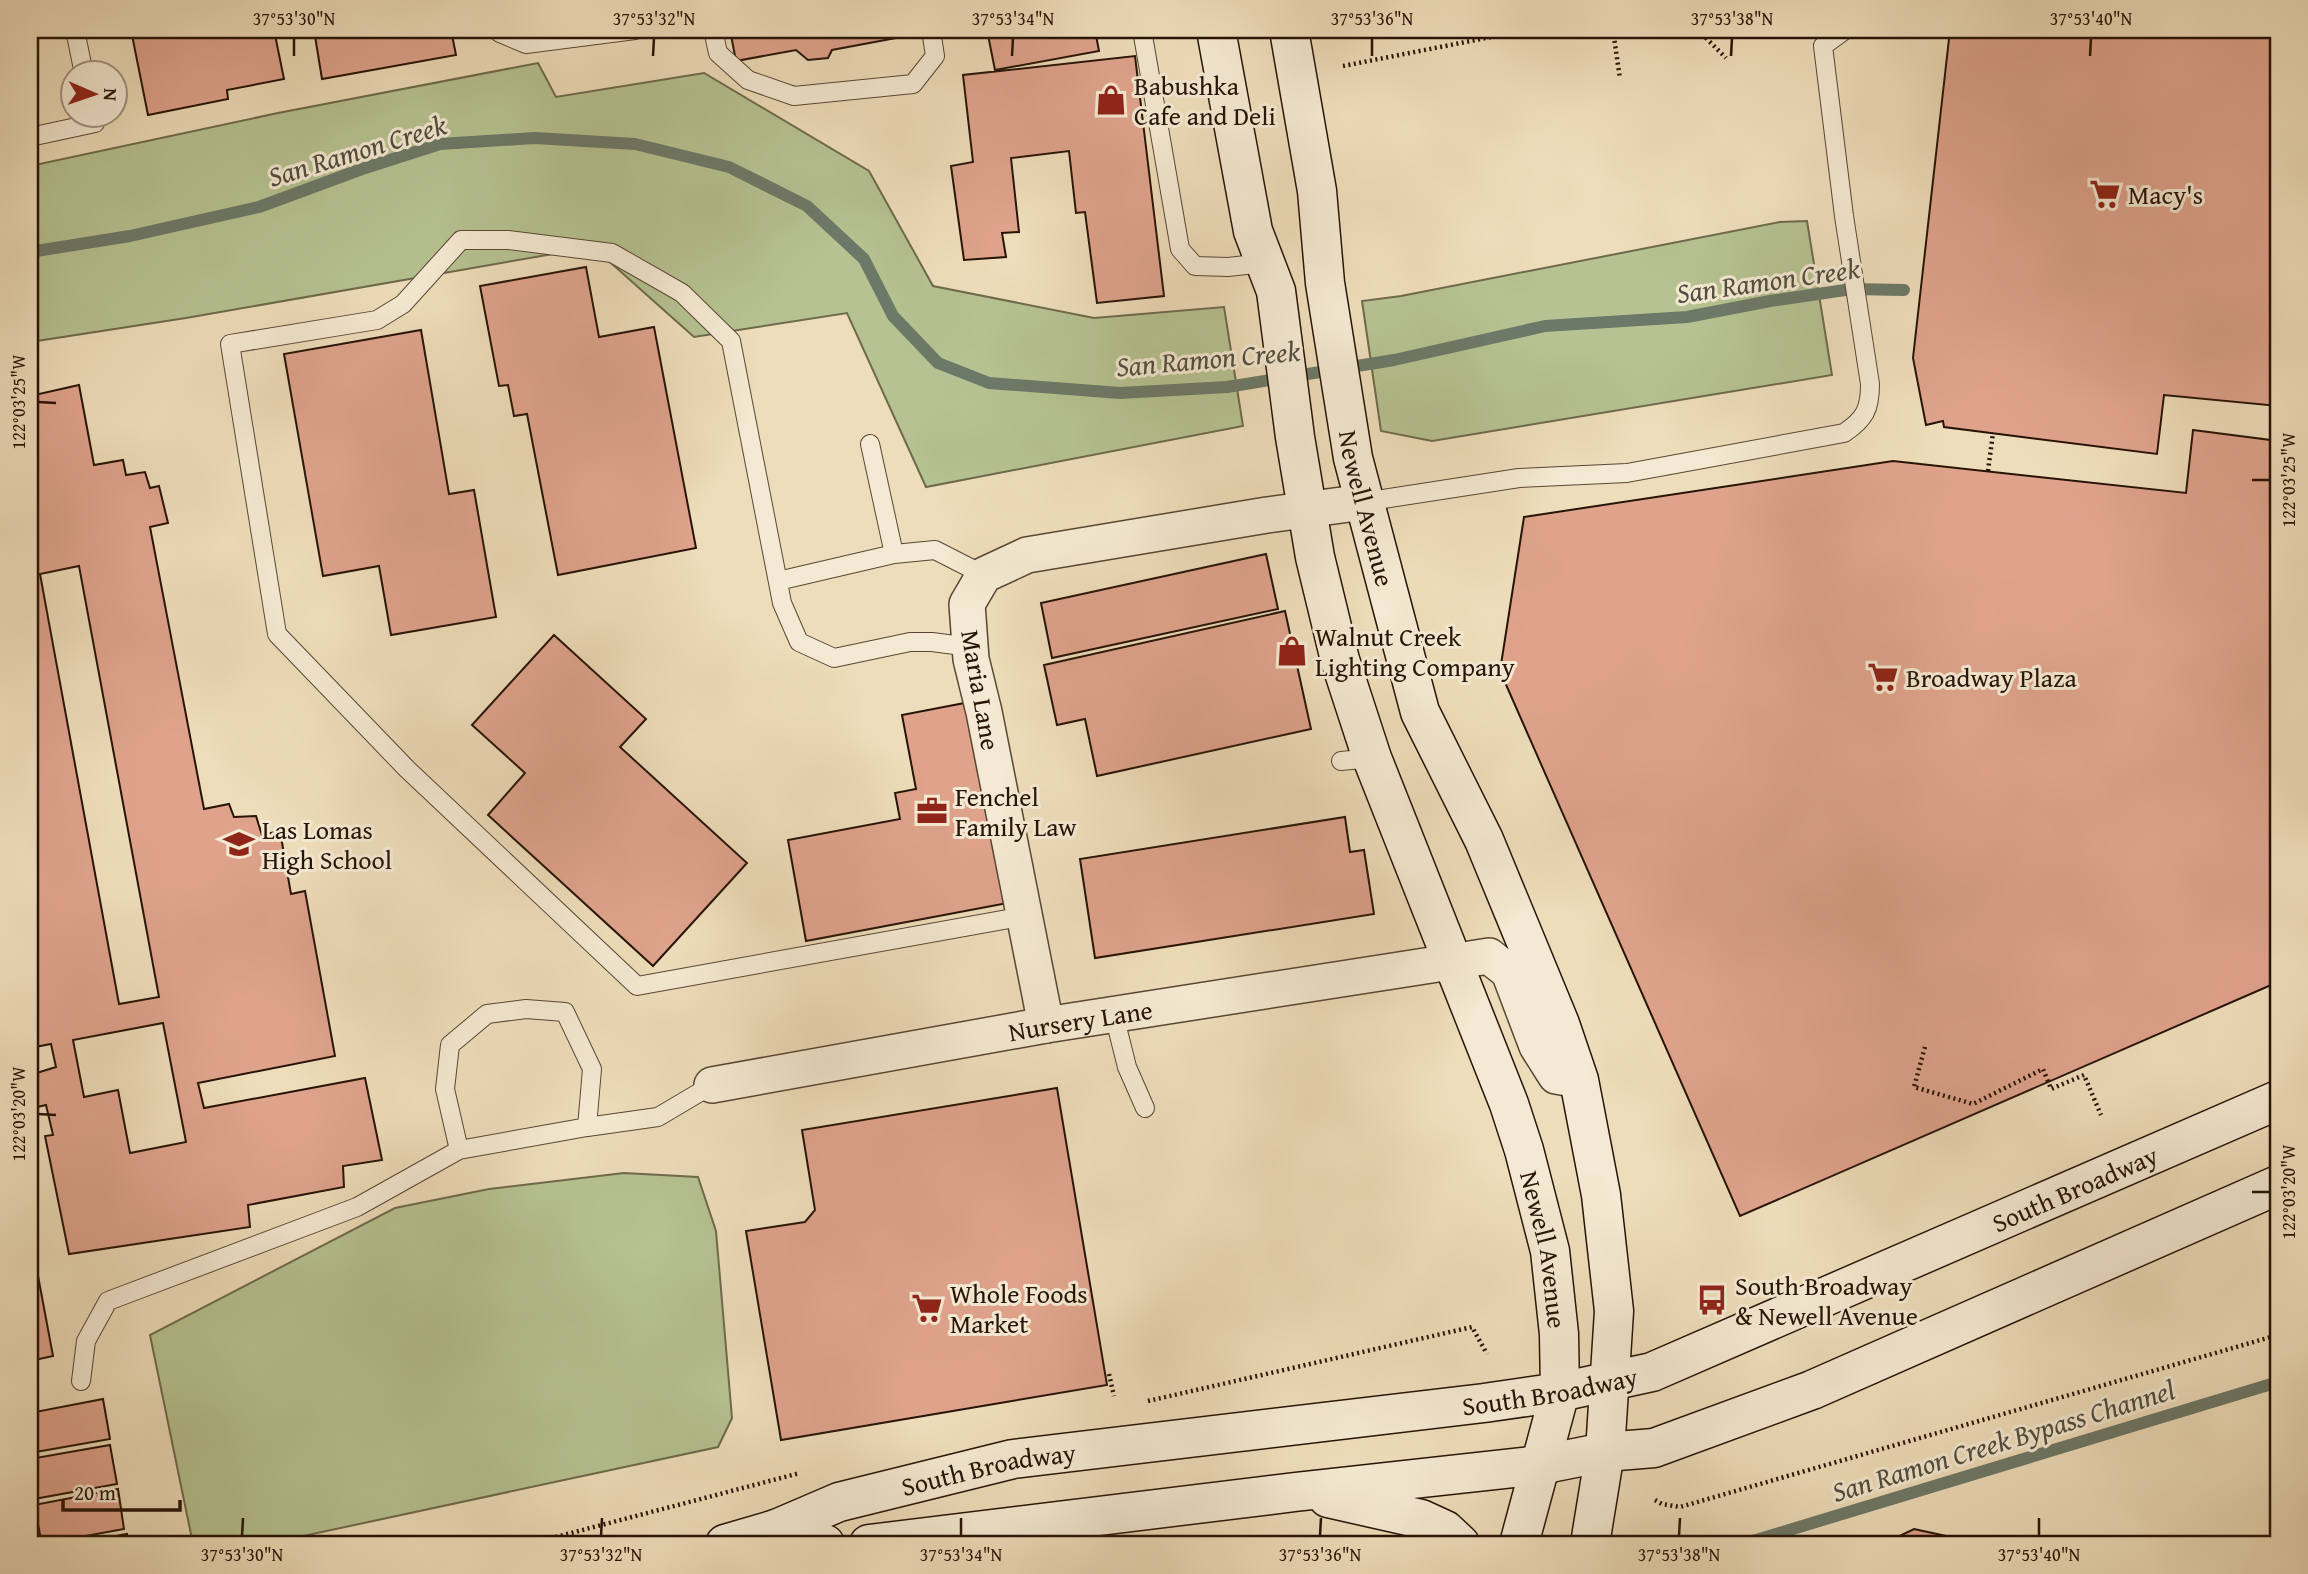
<svg xmlns="http://www.w3.org/2000/svg" width="2308" height="1574" font-family="'Gentium Book Plus',serif">
<style>
.green{fill:#b6c291;stroke:#6e6a4c;stroke-width:2}
.lines{fill:none;stroke-linecap:round;stroke-linejoin:round}
.stream{stroke:#6d7968;stroke-width:12}
.building{fill:#dfa38c;stroke:#271307;stroke-width:2;fill-rule:evenodd}
.lane-casing{stroke:#594634;stroke-width:20}
.street-casing{stroke:#594634;stroke-width:38}
.secondary-casing{stroke:#271307;stroke-width:41}
.path{stroke:#271307;stroke-width:4.5;stroke-dasharray:2 3.5;stroke-linecap:butt}
.lane{stroke:#f4e9d2;stroke-width:18}
.street{stroke:#f4e9d2;stroke-width:35}
.secondary{stroke:#f4e9d2;stroke-width:38}
.ticks{fill:none;stroke:#271307;stroke-width:2.5}
.labels{text-anchor:middle;dominant-baseline:central;stroke-width:6;stroke-linejoin:round;paint-order:stroke}
.poi-label{font-size:26px;fill:#271307;stroke:#f4e9d2;text-anchor:start}
.street-label{font-size:26px;fill:#271307;stroke:#f4e9d2}
.water-label{font-size:28px;font-style:italic;fill:#504e40;stroke:#f4e9d2}
.neatline{fill:none;stroke:#271307;stroke-width:2.5}
.ticks-label{font-size:18px;text-anchor:middle;fill:#271307}
</style>
<rect width="100%" height="100%" fill="#eeddba"/>
<filter id="stains"><feTurbulence type="fractalNoise" baseFrequency=".00286" numOctaves="4"/><feColorMatrix values="0 0 0 0 .2 0 0 0 0 .09 0 0 0 0 .02 0 0 0 .5 -.17"/></filter>
<radialGradient id="worn" r=".72"><stop offset=".6" stop-color="#630" stop-opacity="0"/><stop offset="1" stop-color="#630" stop-opacity=".3"/></radialGradient>
<path class="green" d="M538,63l18,34 148,-24 165,98 64,115 161,32 130,-11 19,119 -317,61 -79,-174 -153,24 -101,-90 -407,71 -156,24v-176l248,-53z
M1807,221l25,154 -400,66 -51,-10 -19,-130 39,-5 379,-74z
M624,1173l74,4 18,54 16,187 -14,29 -452,97h-73l-43,-209 245,-127 94,-19z"/>
<g class="lines">
<path class="stream" d="M30,252l100,-16 129,-29 103,-38 78,-25 95,-6 100,6 94,23 78,39 57,53 29,57 45,47 51,20 131,10 107,-6 167,-27 151,-34 142,-9 83,-16 82,-12 52,1
M1743,1544l535,-162"/>
</g>
<path class="building" d="M131,30h143l10,49 -57,11 1,9 -80,16z
M314,30h137l5,25 -134,24z
M730,30h176l1,6 -75,14 -4,8 -20,2 -12,-10 -60,11z
M987,30h108l4,21 -104,19z
M1388,30h26l-26,5z
M1950,30h328v376l-114,-11 -7,59 -213,-27 -1,-6 -17,4 -13,-67z
M1135,56l29,240 -67,7 -12,-91 -9,1 -7,-62 -58,7 8,74 -17,1 4,24 -42,3 -13,-94 22,-4 -10,-87z
M586,267l13,70 55,-10 42,221 -138,27 -31,-161 -13,2 -6,-31 -9,1 -19,-100z
M421,330l28,164 25,-4 22,127 -105,18 -12,-69 -56,10 -39,-222z
M79,385l15,80 29,-5 3,15 19,-3 5,16 9,-2 9,37 -18,4 54,282 25,-5 5,13 22,-1 6,19 18,-4 11,63 14,-3 30,165 -137,27 6,25 161,-30 17,82 -39,6 1,21 -96,18 2,22 -181,27 -24,-118 8,-1 -7,-30 -13,3 -3,-20v-13l26,-8 -5,-23 -21,4v-652zM79,566l80,431 -40,7 -79,-430zM163,1023l23,119 -56,11 -12,-63 -34,7 -11,-57z
M2193,430l85,11v541l-538,234 -240,-545 24,-154 369,-56 293,32z
M1266,554l12,55 -226,49 -11,-55z
M1285,611l26,118 -214,47 -12,-57 -28,6 -13,-60z
M554,635l92,84 -26,28 127,116 -94,103 -165,-151 37,-42 -53,-48z
M975,701l38,201 -207,39 -18,-101 112,-21 -5,-26 21,-4 -14,-74z
M1345,817l5,35 14,-2 10,64 -279,44 -15,-99z
M1057,1088l50,297 -326,55 -35,-209 59,-9 10,-12 -13,-80z
M30,1233l23,123 -23,5z
M103,1399l7,40 -80,14v-40z
M110,1445l7,39 -83,15 -4,-40z
M118,1489l6,40 -82,15 -8,-39z
M1914,1529l69,15h-100z
M127,1534l2,10h-58z"/>
<g class="lines">
<g class="lane-casing">
<path id="lane" d="M75,30l9,44
M500,30v3l26,11 109,-14
M713,30l5,23 30,27 46,16 119,-12 22,-28 -4,-26
M1142,30l38,219 15,17 33,1 36,-4
M30,137l65,-14 -2,-7
M870,444l24,110
M1364,502l155,-24 108,-5 217,-40c21,-14 26,-24 26,-49l-26,-168 -21,-170 22,-16
M778,581l116,-27 41,-4 49,25
M970,647l-38,-5h-22l-76,16 -35,-16 -17,-39 -51,-262 -49,-48 -70,-40 -104,-13h-47l-58,64 -26,16 -147,24 47,290 130,135 230,217 388,-70
M1341,761l31,-3
M1114,1015l13,52 18,41
M587,1127l5,-58 -27,-57 -39,-3 -39,5 -37,31 -5,44 14,61 128,-23 71,-10 54,-32
M81,1381l5,-40 22,-40 249,-94 102,-57"/>
</g>
<g class="street-casing">
<g id="street">
<path d="M1046,1025l-62,-313 -13,-53 -4,-55 17,-29 43,-20 240,-40 97,-13"/>
<path id="s1" d="M712,1085l334,-60 443,-69 20,16 28,74 19,30 23,4"/>
</g>
</g>
<g class="secondary-casing">
<g id="secondary">
<path id="s2" d="M1216,30l37,201 23,60 19,146 20,120 25,103 32,98 137,346 15,46 26,101 9,83 1,58 -41,152"/>
<path id="s3" d="M1289,30l28,161 8,92 28,175 67,254 64,128 76,184 19,56 22,115 13,116 -9,141 -15,92"/>
<path d="M1328,1498l93,21 24,11 15,14"/>
<path d="M776,1529l49,15"/>
<path id="s4" d="M725,1544l51,-15 63,-27 174,-43 471,-56 76,-11 92,-20 626,-272"/>
<path d="M869,1544l426,-52 245,-27 65,-13 49,-4 158,-58 466,-205"/>
</g>
</g>
<path class="path" d="M1613,30l7,49
M1698,30l28,28
M1343,66l184,-36
M1988,471l5,-38
M1925,1047l-11,40 59,17 70,-35 8,20 33,-14 17,40
M1109,1374l5,22
M1148,1401l324,-74 15,27
M1655,1500l7,4 18,3 598,-172
M529,1544l271,-71"/>
<use href="#lane" class="lane"/>
<use href="#street" class="street"/>
<use href="#secondary" class="secondary"/>
</g>
<path class="ticks" d="M294,56v-18M653,56l1,-18M1012,56l1,-18M1372,56v-18M1731,56l1,-18M2090,56l1,-18M38,402l18,1M2252,480h18M38,1114l18,1M2252,1192h18M242,1536l1,-18M601,1536l1,-18M961,1536v-18M1320,1536l1,-18M1679,1536l1,-18M2039,1536v-18"/>
<defs>
<g id="shop-bare" transform="scale(2.415)"><path d="M-5-2.5h2.3a2.7 3.5 0 0 1 5.4 0H5L5.5 6h-11ZM-1.5-2.5h3a1.5 2.3 0 0 0-3 0Z" fill="#8f2418" stroke="#f4e9d2" stroke-width="2.5" paint-order="stroke"/></g>
<g id="supermarket-bare" transform="scale(2.415)"><path d="M-6-5.5h2.5l.6 2H6L4.5 2H-2.5L-4.4-4H-6ZM-1.5 3.2a1.3 1.3 0 1 0 .1 0ZM3 3.2a1.3 1.3 0 1 0 .1 0Z" fill="#8f2418" stroke="#f4e9d2" stroke-width="2.5" paint-order="stroke"/></g>
<g id="office-bare" transform="scale(2.415)"><path d="M-6-3h4V-5.5h4V-3h4V5H-6ZM-1-4.5V-3h2v-1.5ZM-6 0V1H6V0Z" fill="#8f2418" stroke="#f4e9d2" stroke-width="2.5" paint-order="stroke"/></g>
<g id="school-bare" transform="scale(2.415)"><path d="M0-5L7-2L0 1L-7-2ZM-4 1L0 2.5L4 1V4Q0 6-4 4Z" fill="#8f2418" stroke="#f4e9d2" stroke-width="2.5" paint-order="stroke"/></g>
<g id="bus-bare" transform="scale(2.415)"><path d="M-5-6H5V4H4V6H2V4H-2V6H-4V4H-5ZM-3.5-4V0h7V-4ZM-3.5 1.2v1.5H-2V1.2ZM2 1.2v1.5H3.5V1.2Z" fill="#8f2418" stroke="#f4e9d2" stroke-width="2.5" paint-order="stroke"/></g>
</defs>
<g fill-rule="evenodd">
<use href="#shop-bare" x="1111" y="100"/>
<use href="#supermarket-bare" x="2105" y="194"/>
<use href="#shop-bare" x="1292" y="651"/>
<use href="#supermarket-bare" x="1883" y="677"/>
<use href="#office-bare" x="932" y="811"/>
<use href="#school-bare" x="239" y="844"/>
<use href="#bus-bare" x="1712" y="1300"/>
<use href="#supermarket-bare" x="927" y="1308"/>
</g>
<g class="labels">
<g class="poi-label">
<text x="1134" y="85">Babushka<tspan x="1134" dy="30">Cafe and Deli</tspan></text>
<text x="2128" y="194">Macy's</text>
<text x="1315" y="636">Walnut Creek<tspan x="1315" dy="30">Lighting Company</tspan></text>
<text x="1906" y="677">Broadway Plaza</text>
<text x="955" y="796">Fenchel<tspan x="955" dy="30">Family Law</tspan></text>
<text x="262" y="829">Las Lomas<tspan x="262" dy="30">High School</tspan></text>
<text x="1735" y="1285">South Broadway<tspan x="1735" dy="30">&amp; Newell Avenue</tspan></text>
<text x="950" y="1293">Whole Foods<tspan x="950" dy="30">Market</tspan></text>
</g>
<g class="street-label">
<text stroke="none"><textPath href="#s3" startOffset="485">Newell Avenue</textPath></text>
<text transform="translate(981 690) rotate(80)">Maria Lane</text>
<text stroke="none"><textPath href="#s1" startOffset="374">Nursery Lane</textPath></text>
<text stroke="none"><textPath href="#s4" startOffset="1407">South Broadway</textPath></text>
<text stroke="none"><textPath href="#s2" startOffset="1269">Newell Avenue</textPath></text>
<text stroke="none"><textPath href="#s4" startOffset="842">South Broadway</textPath></text>
<text stroke="none"><textPath href="#s4" startOffset="275">South Broadway</textPath></text>
</g>
<g class="water-label">
<text transform="translate(357 150) rotate(-17)">San Ramon Creek</text>
<text transform="translate(1768 280) rotate(-8)">San Ramon Creek</text>
<text transform="translate(1208 358) rotate(-5)">San Ramon Creek</text>
<text transform="translate(2003 1440) rotate(-17)">San Ramon Creek Bypass Channel</text>
</g>
</g>
<rect width="2308" height="1574" fill="none" stroke="#eeddba" stroke-width="77"/>
<g transform="translate(94 94) rotate(92)"><circle r="33" fill="#f4e9d2" stroke="#a29381" stroke-width="2"/>
<path d="M0-5L12 26L0 18L-12 26Z" fill="#8f2418"/>
<text y="-10" font-size="19" font-weight="bold" text-anchor="middle" fill="#271307">N</text>
</g>
<path d="M63 1500v10h117v-10" fill="none" stroke="#271307" stroke-width="3.5"/>
<text x="74" y="1500" font-size="21" fill="#271307" stroke="#f4e9d2" stroke-width="5" paint-order="stroke">20 m</text>
<rect x="38" y="38" width="2232" height="1498" class="neatline"/>
<g class="ticks-label">
<text x="294" y="25">37°53'30"N</text>
<text x="654" y="25">37°53'32"N</text>
<text x="1013" y="25">37°53'34"N</text>
<text x="1372" y="25">37°53'36"N</text>
<text x="1732" y="25">37°53'38"N</text>
<text x="2091" y="25">37°53'40"N</text>
<text transform="translate(19 402) rotate(-90)" y="6">122°03'25"W</text>
<text transform="translate(2289 480) rotate(-90)" y="6">122°03'25"W</text>
<text transform="translate(19 1114) rotate(-90)" y="6">122°03'20"W</text>
<text transform="translate(2289 1192) rotate(-90)" y="6">122°03'20"W</text>
<text x="242" y="1561">37°53'30"N</text>
<text x="601" y="1561">37°53'32"N</text>
<text x="961" y="1561">37°53'34"N</text>
<text x="1320" y="1561">37°53'36"N</text>
<text x="1679" y="1561">37°53'38"N</text>
<text x="2039" y="1561">37°53'40"N</text>
</g>
<rect width="100%" height="100%" filter="url(#stains)"/>
<rect width="100%" height="100%" fill="url(#worn)"/>
</svg>
